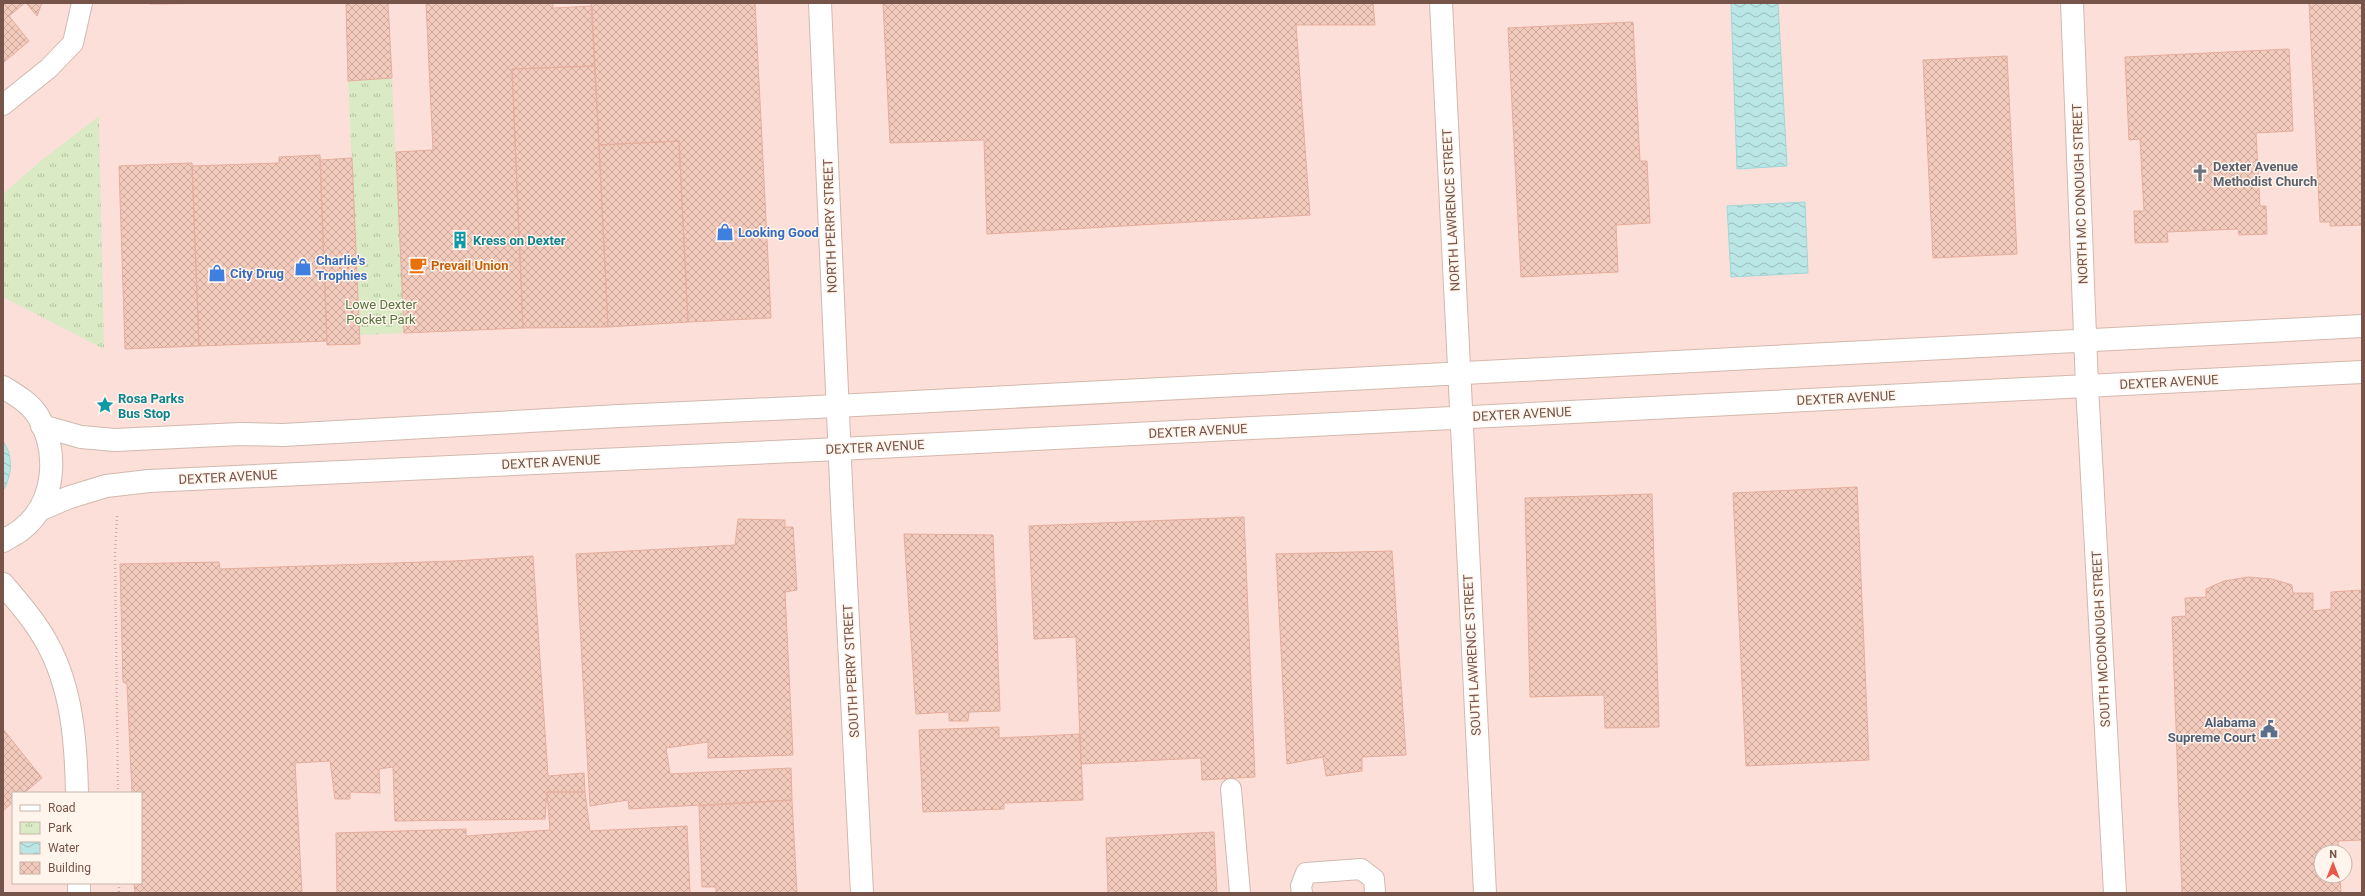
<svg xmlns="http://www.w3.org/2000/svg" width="2365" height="896" font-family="Roboto,sans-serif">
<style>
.commercial{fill:#fddfd9;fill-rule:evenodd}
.park{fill:url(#park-tufts)}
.water{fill:url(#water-waves);stroke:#a0d7d8}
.building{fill:url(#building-cross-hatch);stroke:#e5ae9d}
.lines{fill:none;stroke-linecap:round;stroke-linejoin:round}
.lane-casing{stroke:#d0b9ae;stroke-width:22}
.street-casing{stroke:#d0b9ae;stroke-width:24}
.secondary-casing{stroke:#d3b8ac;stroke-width:24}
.path{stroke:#d7aea0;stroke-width:2.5;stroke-dasharray:1 3;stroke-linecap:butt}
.lane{stroke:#fff;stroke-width:20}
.street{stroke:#fff;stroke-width:22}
.secondary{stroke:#fff;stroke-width:22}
.labels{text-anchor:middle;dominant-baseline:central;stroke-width:3;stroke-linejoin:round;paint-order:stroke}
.worship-label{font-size:13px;font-weight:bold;fill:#5b616d;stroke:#fff5ec;text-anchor:start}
.street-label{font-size:13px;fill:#76544a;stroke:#fff5ec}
.shop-label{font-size:13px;font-weight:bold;fill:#366cbe;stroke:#fff5ec;text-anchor:start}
.culture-label{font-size:13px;font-weight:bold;fill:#0d838f;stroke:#fff5ec;text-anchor:start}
.food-label{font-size:13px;font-weight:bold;fill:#c56008;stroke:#fff5ec;text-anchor:start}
.park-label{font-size:13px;fill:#57763f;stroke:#fff5ec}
.service-label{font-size:13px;font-weight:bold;fill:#4e5e75;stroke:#fff5ec;text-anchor:end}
</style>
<defs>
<pattern id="park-tufts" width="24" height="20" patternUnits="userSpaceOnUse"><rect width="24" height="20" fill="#d9eac4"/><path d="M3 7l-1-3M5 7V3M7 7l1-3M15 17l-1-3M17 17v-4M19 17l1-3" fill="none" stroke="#b5c0a1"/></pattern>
<pattern id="water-waves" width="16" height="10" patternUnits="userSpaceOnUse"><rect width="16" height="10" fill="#bae6e6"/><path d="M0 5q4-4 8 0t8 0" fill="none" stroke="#9cbdbc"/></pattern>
<pattern id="building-cross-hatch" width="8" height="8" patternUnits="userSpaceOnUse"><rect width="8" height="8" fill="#f2cbbd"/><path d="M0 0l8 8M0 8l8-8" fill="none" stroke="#c9a79c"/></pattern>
</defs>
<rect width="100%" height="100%" fill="#fcf0e6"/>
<path class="commercial" d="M3,3h2359v890h-2359zM13,793h128v90h-128zM2321,852h24v24h-24z"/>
<path class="park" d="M392,78l12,255 -44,2 -12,-254z
M99,116l5,233 -101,-52v-103l34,-30z"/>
<path class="water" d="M1731,3h47l9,163 -50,3z
M1805,202l3,71 -77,4 -4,-71z
M3,441c11,16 9,34 0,50z"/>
<path class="building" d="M3,3h22l-16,13 20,25 -26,22z
M26,3h16l-5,13z
M150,3h76l-76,1z
M346,3h42l4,75 -44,3z
M426,3h127v5l39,-2 3,60 -83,3 11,259 -119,5 -8,-181 37,-2z
M591,3h164l16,315 -83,4 -9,-181 -80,4z
M883,3h490l2,22h-79l14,190 -323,19 -3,-94 -94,3z
M2309,3h53v222l-32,1v-4h-10z
M1633,22l7,139h7l3,62 -34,2 2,47 -97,5 -13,-249z
M2289,49l4,82 -37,2 4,73h6l1,28 -28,1 -1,-6 -71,3 1,10 -33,1 -1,-32h10l-4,-72 -11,1 -4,-83z
M2007,56l10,198 -84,4 -10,-198z
M595,66l13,261 -85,1 -11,-259z
M679,141l9,181 -80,5 -9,-182z
M320,155l7,186 -128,5 -7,-180 87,-3v-6z
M352,158l8,186 -33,1 -7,-185z
M192,163l7,183 -74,3 -6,-183z
M1857,487l12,273 -123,6 -13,-273z
M1652,494l7,233 -54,1 -1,-33 -74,2 -5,-199z
M1244,517l11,260 -53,3 -1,-22 -120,6 -5,-127 -42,2 -5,-113z
M738,519l47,1v7h8l4,63 -12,2 8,163 -85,3v-16l-42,6 4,26 121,-6 1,32 -163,9 -1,-9 -38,6 -14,-252 159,-9z
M904,534l89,1 7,176 -31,1 -1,9h-19v-9l-33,2z
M1392,551l14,204 -44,2v14l-36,5 -3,-19 -36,7 -11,-210z
M533,556l15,220 36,-3 1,19h-38l-2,27 -150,2 -2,-54 -14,2 1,24 -30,-1v7h-15l-5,-38 -35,2 7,130h-167l-1,-10h7v-90h-9l-5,-109 -4,-2 -3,-118 99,-2 1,7 233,-8z
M2248,577l24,2 20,6 1,8h20v18l18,-2v-17l31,-2v250l-24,1 1,11h-18v24h19l1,17h-159l-10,-276 14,-1 -1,-18 21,-1v-8l18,-8z
M999,727v11l81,-4 3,66 -79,3v6l-81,3 -4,-82z
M3,729l39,49 -18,15h-11v9l-10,9z
M547,792h38l5,39 97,-5 3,67h-353l-1,-60 130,-4v7l84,-6z
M792,800l5,93h-81v-6h-14l-3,-81z
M1214,832l3,61h-109l-2,-55z"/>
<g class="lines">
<g class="lane-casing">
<path id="lane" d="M3,105l46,-37 24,-25 9,-40
M1231,789l9,104
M1302,893l-1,-7 5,-13 55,-4 13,10 1,14"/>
</g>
<g class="street-casing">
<path id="street" d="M3,387c13,8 27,16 35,29 21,36 18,87 -17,114 -5,4 -12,7 -18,11
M42,426l39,11 34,3 125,-6 43,1 336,-19 218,-10
M39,510l31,-13 36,-11 43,-5 690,-32
M3,584c16,19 32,37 44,59 25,45 29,99 30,150
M79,883v10"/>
</g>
<g class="secondary-casing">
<path id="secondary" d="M820,3l22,502 20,388
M1441,3l44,890
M2072,3l15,383 28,507
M837,406l1525,-80
M839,449l1523,-77"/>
</g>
<path class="path" d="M117,516l-2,38 3,239
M119,883v10"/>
<use href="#lane" class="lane"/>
<use href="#street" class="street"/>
<use href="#secondary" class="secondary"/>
</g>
<defs>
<g id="church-bare" transform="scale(1.38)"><path d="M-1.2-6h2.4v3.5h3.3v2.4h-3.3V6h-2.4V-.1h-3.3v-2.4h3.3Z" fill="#6b7280" stroke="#fff5ec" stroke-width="2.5" paint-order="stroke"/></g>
<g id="shop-bare" transform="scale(1.38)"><path d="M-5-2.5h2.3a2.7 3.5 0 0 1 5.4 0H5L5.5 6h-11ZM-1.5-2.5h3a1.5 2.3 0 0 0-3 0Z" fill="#3f7fe0" stroke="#fff5ec" stroke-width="2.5" paint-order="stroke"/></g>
<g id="building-bare" transform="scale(1.38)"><path d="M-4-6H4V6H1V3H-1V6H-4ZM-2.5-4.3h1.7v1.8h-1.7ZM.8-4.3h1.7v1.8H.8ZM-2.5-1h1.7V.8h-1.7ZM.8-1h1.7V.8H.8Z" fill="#0f9aa8" stroke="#fff5ec" stroke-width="2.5" paint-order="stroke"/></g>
<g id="cafe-bare" transform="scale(1.38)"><path d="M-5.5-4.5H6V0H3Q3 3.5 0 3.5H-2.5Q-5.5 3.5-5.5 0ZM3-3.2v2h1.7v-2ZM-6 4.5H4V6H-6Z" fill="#e8710a" stroke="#fff5ec" stroke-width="2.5" paint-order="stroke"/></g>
<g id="sight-bare" transform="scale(1.38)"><path d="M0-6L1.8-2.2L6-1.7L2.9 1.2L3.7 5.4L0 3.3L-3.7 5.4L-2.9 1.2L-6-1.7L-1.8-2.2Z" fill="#0f9aa8" stroke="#fff5ec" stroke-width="2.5" paint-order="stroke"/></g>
<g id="civic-bare" transform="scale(1.38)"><path d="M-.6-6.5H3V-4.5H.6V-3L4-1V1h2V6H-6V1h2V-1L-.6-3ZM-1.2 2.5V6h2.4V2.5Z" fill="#5c6f8a" stroke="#fff5ec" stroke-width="2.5" paint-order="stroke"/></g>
</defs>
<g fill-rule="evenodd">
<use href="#church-bare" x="2200" y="173"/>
<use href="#shop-bare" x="725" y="232"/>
<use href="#building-bare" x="460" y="240"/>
<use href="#cafe-bare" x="418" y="265"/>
<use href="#shop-bare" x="303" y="267"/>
<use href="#shop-bare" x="217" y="273"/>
<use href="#sight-bare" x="105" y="405"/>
<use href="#civic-bare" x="2269" y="729"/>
</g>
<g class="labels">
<g class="worship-label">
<text x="2213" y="166">Dexter Avenue<tspan x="2213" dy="15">Methodist Church</tspan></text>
</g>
<g class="street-label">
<text transform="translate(2080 194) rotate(-92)">NORTH MC DONOUGH STREET</text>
<text transform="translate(1451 210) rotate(-93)">NORTH LAWRENCE STREET</text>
<text transform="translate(830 226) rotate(-92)">NORTH PERRY STREET</text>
<text transform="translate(2169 382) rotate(-3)">DEXTER AVENUE</text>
<text transform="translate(1846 398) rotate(-3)">DEXTER AVENUE</text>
<text transform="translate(1522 414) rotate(-3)">DEXTER AVENUE</text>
<text transform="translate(1198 431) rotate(-3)">DEXTER AVENUE</text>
<text transform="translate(875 447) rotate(-3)">DEXTER AVENUE</text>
<text transform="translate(551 462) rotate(-3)">DEXTER AVENUE</text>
<text transform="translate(228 477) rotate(-3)">DEXTER AVENUE</text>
<text transform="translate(2101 639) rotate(-93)">SOUTH MCDONOUGH STREET</text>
<text transform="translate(1472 655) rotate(-93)">SOUTH LAWRENCE STREET</text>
<text transform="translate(851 671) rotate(-93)">SOUTH PERRY STREET</text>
</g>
<g class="shop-label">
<text x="738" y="232">Looking Good</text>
<text x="316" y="260">Charlie's<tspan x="316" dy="15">Trophies</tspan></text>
<text x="230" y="273">City Drug</text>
</g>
<g class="culture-label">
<text x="473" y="240">Kress on Dexter</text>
<text x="118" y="398">Rosa Parks<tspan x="118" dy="15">Bus Stop</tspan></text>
</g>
<g class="food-label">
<text x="431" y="265">Prevail Union</text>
</g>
<g class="park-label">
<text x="381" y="304">Lowe Dexter<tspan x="381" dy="15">Pocket Park</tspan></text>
</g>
<g class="service-label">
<text x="2256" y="722">Alabama<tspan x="2256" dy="15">Supreme Court</tspan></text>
</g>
</g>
<rect width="2365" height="896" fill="none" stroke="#76544a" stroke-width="8"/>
<rect x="12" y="792" width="130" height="92" fill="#fff5ec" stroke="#c8b5ab"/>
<rect x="20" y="805" width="20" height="6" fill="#ffffff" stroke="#c8b5ab"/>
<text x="48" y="812" font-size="12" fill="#76544a">Road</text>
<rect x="20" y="822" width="20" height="12" fill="url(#park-tufts)" stroke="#c8b5ab"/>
<text x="48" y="832" font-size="12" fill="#76544a">Park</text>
<rect x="20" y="842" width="20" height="12" fill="url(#water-waves)" stroke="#c8b5ab"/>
<text x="48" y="852" font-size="12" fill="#76544a">Water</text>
<rect x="20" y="862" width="20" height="12" fill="url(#building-cross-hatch)" stroke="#c8b5ab"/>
<text x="48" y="872" font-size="12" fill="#76544a">Building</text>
<g transform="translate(2333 864)"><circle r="19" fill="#fff5ec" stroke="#c8b5ab"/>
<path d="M0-3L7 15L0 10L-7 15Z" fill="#e7574a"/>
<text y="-6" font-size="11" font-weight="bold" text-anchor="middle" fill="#76544a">N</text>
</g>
</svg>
